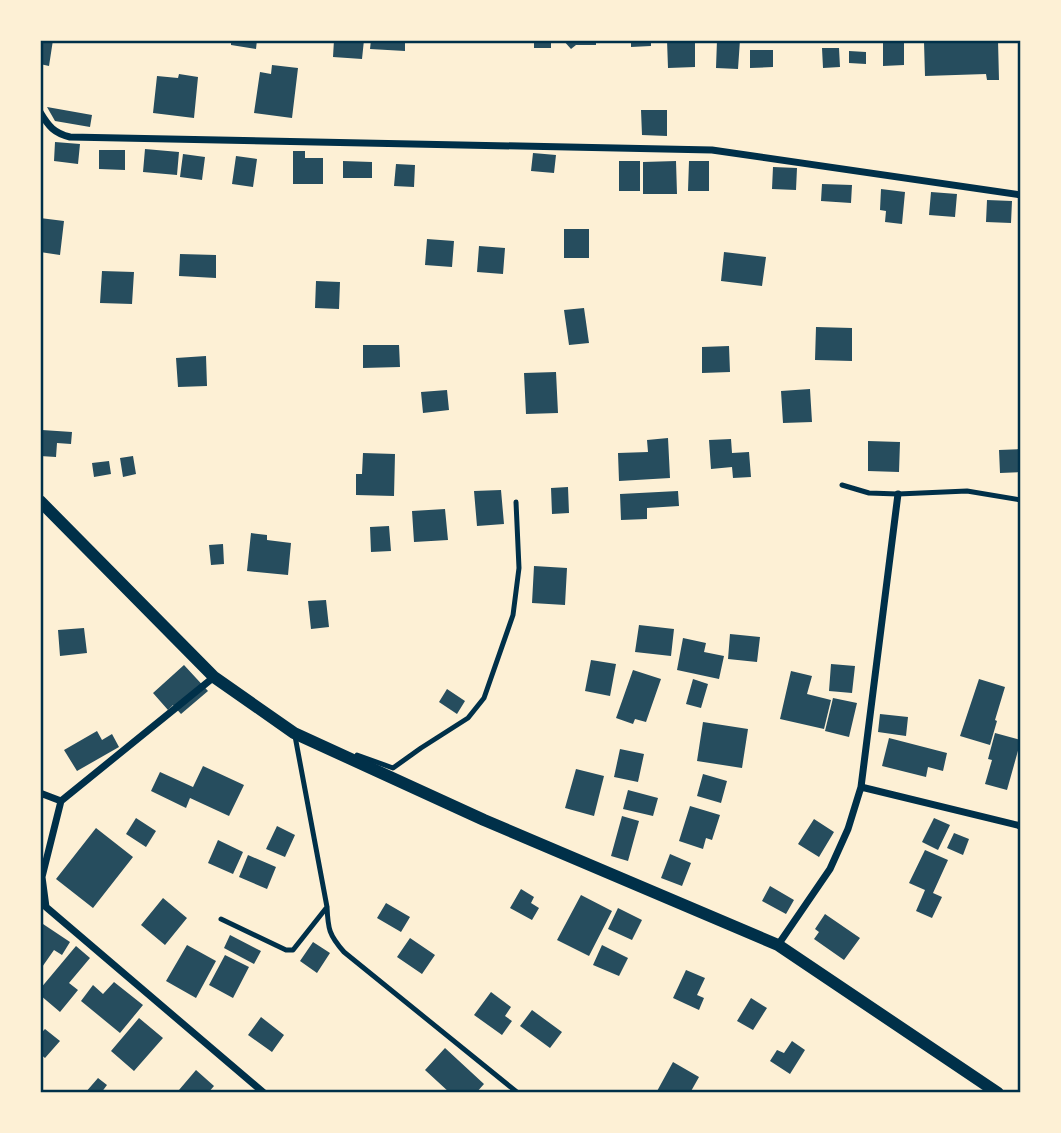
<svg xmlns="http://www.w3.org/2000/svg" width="1061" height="1133" font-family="'Golos Text',sans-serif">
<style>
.building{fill:#264d5e}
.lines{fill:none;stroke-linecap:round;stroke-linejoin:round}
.service{stroke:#003049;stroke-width:5}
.minor{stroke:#003049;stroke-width:7}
.tertiary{stroke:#003049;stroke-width:12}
.neatline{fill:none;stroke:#003049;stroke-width:2.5}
</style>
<rect width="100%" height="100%" fill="#fdf0d5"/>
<path class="building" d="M40,40h13l-4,26 -9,-2z
M231,40h26l-1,9 -25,-4z
M334,40h30l-2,19 -29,-2z
M371,40h34v11l-35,-2z
M534,40h17v8h-17z
M563,40h33v5h-20l-5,4z
M631,40h20v6l-20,1z
M667,40h28v27l-27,1z
M717,40h23l-2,29 -22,-1z
M904,40v25l-21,1v-25z
M998,40l1,40h-12l-1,-6 -61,2 -1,-34z
M822,48h17l1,19 -17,1z
M750,50h23v17l-23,1z
M849,51l17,1v12l-17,-1z
M272,65l26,3 -6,50 -38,-5 6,-41 11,2z
M179,74l19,3 -4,41 -41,-5 4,-37 21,2z
M47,107l45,8 -2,12 -35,-6z
M641,110h26v26l-25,-1z
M55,142l25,2 -2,20 -24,-3z
M145,149l34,3 -2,23 -34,-3z
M99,150h26v20l-26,-1z
M293,151h12v7h18v26h-30z
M533,153l23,2 -2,18 -23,-2z
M183,154l22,3 -3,23 -22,-3z
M236,156l21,3 -4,28 -21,-3z
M343,161l29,1v16h-29z
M619,161h21v30h-21z
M676,161l1,33h-34v-32z
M689,161h20v30h-21z
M396,164l19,1 -1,22 -20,-1z
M773,167l24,1 -1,22 -24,-1z
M822,184l30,1 -1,18 -30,-2z
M881,189l24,3 -3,32 -17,-2 1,-11 -6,-1z
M931,192l26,2 -2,23 -26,-2z
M987,200l25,1 -1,22 -25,-1z
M40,218l24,3 -4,34 -20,-3z
M564,229h25v29h-25z
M427,239l27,2 -2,26 -27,-2z
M479,246l26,2 -2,26 -26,-2z
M724,252l42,5 -4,29 -41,-5z
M180,254l36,1v23l-37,-2z
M102,271l32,1 -2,32 -32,-1z
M316,281l24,1 -1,27 -24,-1z
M584,308l5,35 -20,2 -5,-35z
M816,327l36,1v33l-37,-1z
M363,345h36l1,22 -37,1z
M729,346l1,26 -28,1v-26z
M206,356l1,30 -29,1 -2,-29z
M556,372l2,41 -32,1 -2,-41z
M810,389l2,33 -29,1 -2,-32z
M447,390l2,20 -26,3 -2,-21z
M42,430l30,2 -1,12 -14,-1 -1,14 -16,-1z
M668,438l2,40 -51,3 -1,-28 30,-1 -1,-12z
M731,439l1,14 17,-1 2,25 -18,1 -1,-11 -21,2 -2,-29z
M868,441l32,1 -1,30 -31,-1z
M1021,449v23l-21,1 -1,-23z
M363,453l32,1 -1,42 -38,-1v-21h6z
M133,456l3,18 -13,3 -3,-19z
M109,461l2,13 -17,3 -2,-14z
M568,487l1,26 -17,1 -1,-26z
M501,490l3,34 -27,2 -3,-35z
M678,491l1,15 -32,2v11l-26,1 -1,-26z
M445,509l3,31 -34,2 -2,-31z
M389,526l2,25 -20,1 -1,-25z
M251,533l16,2v5l24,3 -3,32 -41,-4z
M223,544l1,20 -13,1 -2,-20z
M534,566l33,2 -2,37 -33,-2z
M326,600l3,27 -18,2 -3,-28z
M639,625l35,4 -3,27 -36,-4z
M84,628l3,25 -27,3 -2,-26z
M730,634l30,3 -3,25 -29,-3z
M683,638l23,5 -2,9 20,4 -5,23 -42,-9z
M591,660l25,4 -6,32 -25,-5z
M831,664l24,2 -3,27 -23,-2z
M184,665l24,26 -27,23 -8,-9 -5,5 -15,-17z
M633,670l28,9 -15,43 -11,-3 -2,5 -17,-6z
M791,671l21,5 -5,18 24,6 -7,29 -44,-10z
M693,679l15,5 -7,24 -15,-4z
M979,679l26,8 -10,33 2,1 -7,24 -30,-9z
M447,689l18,12 -8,13 -18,-12z
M833,698l24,5 -8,34 -24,-6z
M880,714l28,3 -2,19 -28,-4z
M703,722l45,7 -6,39 -45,-7z
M97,731l5,9 10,-6 7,13 -42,24 -13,-21z
M995,733l26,7 -14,50 -22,-6 7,-24 -4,-1z
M889,738l58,15 -4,18 -15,-4 -2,10 -44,-11z
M620,749l24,5 -6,28 -24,-5z
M203,766l41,19 -15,31 -39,-18 -4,10 -35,-17 9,-19 33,15z
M576,769l28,7 -10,40 -29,-8z
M703,774l24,7 -6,22 -24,-7z
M628,790l30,8 -5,18 -30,-7z
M690,806l30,9 -8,25 -6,-2 -3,11 -24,-8z
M622,816l17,5 -11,40 -17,-5z
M136,818l20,13 -10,16 -20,-13z
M934,818l16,7 -12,25 -16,-8z
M814,819l20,13 -15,25 -21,-13z
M277,826l18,9 -10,22 -19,-8z
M96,828l37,29 -40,51 -37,-29z
M954,833l15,6 -6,16 -16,-7z
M218,840l25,12 -10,22 -25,-11z
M925,850l23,10 -15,33 9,4 -10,21 -16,-7 9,-21 -16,-7z
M670,854l21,9 -9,23 -21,-8z
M248,855l28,12 -9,22 -28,-12z
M770,886l24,14 -8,14 -24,-13z
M521,889l13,8 -3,6 8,5 -7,12 -22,-12z
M581,895l31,16 -23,45 -32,-16z
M163,898l24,20 -22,27 -24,-20z
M386,903l24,14 -9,15 -24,-14z
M618,908l24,12 -10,20 -24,-11z
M825,914l35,24 -16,22 -30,-21 5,-7 -4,-3z
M40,922l30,20 -8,13 -8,-5 -14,20z
M230,935l31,16 -7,13 -30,-16z
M410,938l25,17 -13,19 -25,-17z
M313,942l17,11 -13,20 -17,-12z
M187,945l29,16 -20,37 -30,-17z
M602,945l26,13 -9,18 -26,-11z
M76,946l14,12 -21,25 9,7 -18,22 -20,-17v-6z
M225,955l24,12 -16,31 -24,-13z
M686,970l19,8 -8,17 7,3 -5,12 -26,-12z
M114,982l29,23 -23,28 -39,-32 12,-16 10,9z
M491,992l20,15 -6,9 7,5 -10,14 -28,-20z
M751,998l16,10 -14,22 -16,-9z
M532,1010l30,22 -12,16 -30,-22z
M261,1017l23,18 -12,17 -24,-17z
M139,1018l24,20 -29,33 -23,-20z
M45,1029l15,12 -15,17 -5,-4v-20z
M792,1041l13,9 -15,24 -20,-13 7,-11 7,3z
M445,1048l39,36 -8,9h-26l-25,-23z
M673,1062l26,15 -9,16h-34z
M196,1070l18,16 -6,7h-26l-3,-3z
M98,1078l9,7 -6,8h-16z"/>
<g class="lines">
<path class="service" d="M842,485l27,8 29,1 69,-3 54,9
M295,736l32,171c1,22 2,28 17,45l174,141
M357,755l36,13 28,-20 47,-30 16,-20 29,-83 6,-47 -3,-66
M221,919l65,31h7l34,-43"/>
<path class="minor" d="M40,112c9,15 14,21 30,25l642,13 309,45
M861,787l160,39
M40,793l21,8
M61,801l-19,76 4,30 218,186
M61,801l153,-124
M778,945l52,-76 18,-40 13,-42 37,-293"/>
<path class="tertiary" d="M40,501l174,176 80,56 190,87 294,125 220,148"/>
</g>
<rect width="1061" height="1133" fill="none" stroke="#fdf0d5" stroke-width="84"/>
<rect x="42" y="42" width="977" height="1049" class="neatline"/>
</svg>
